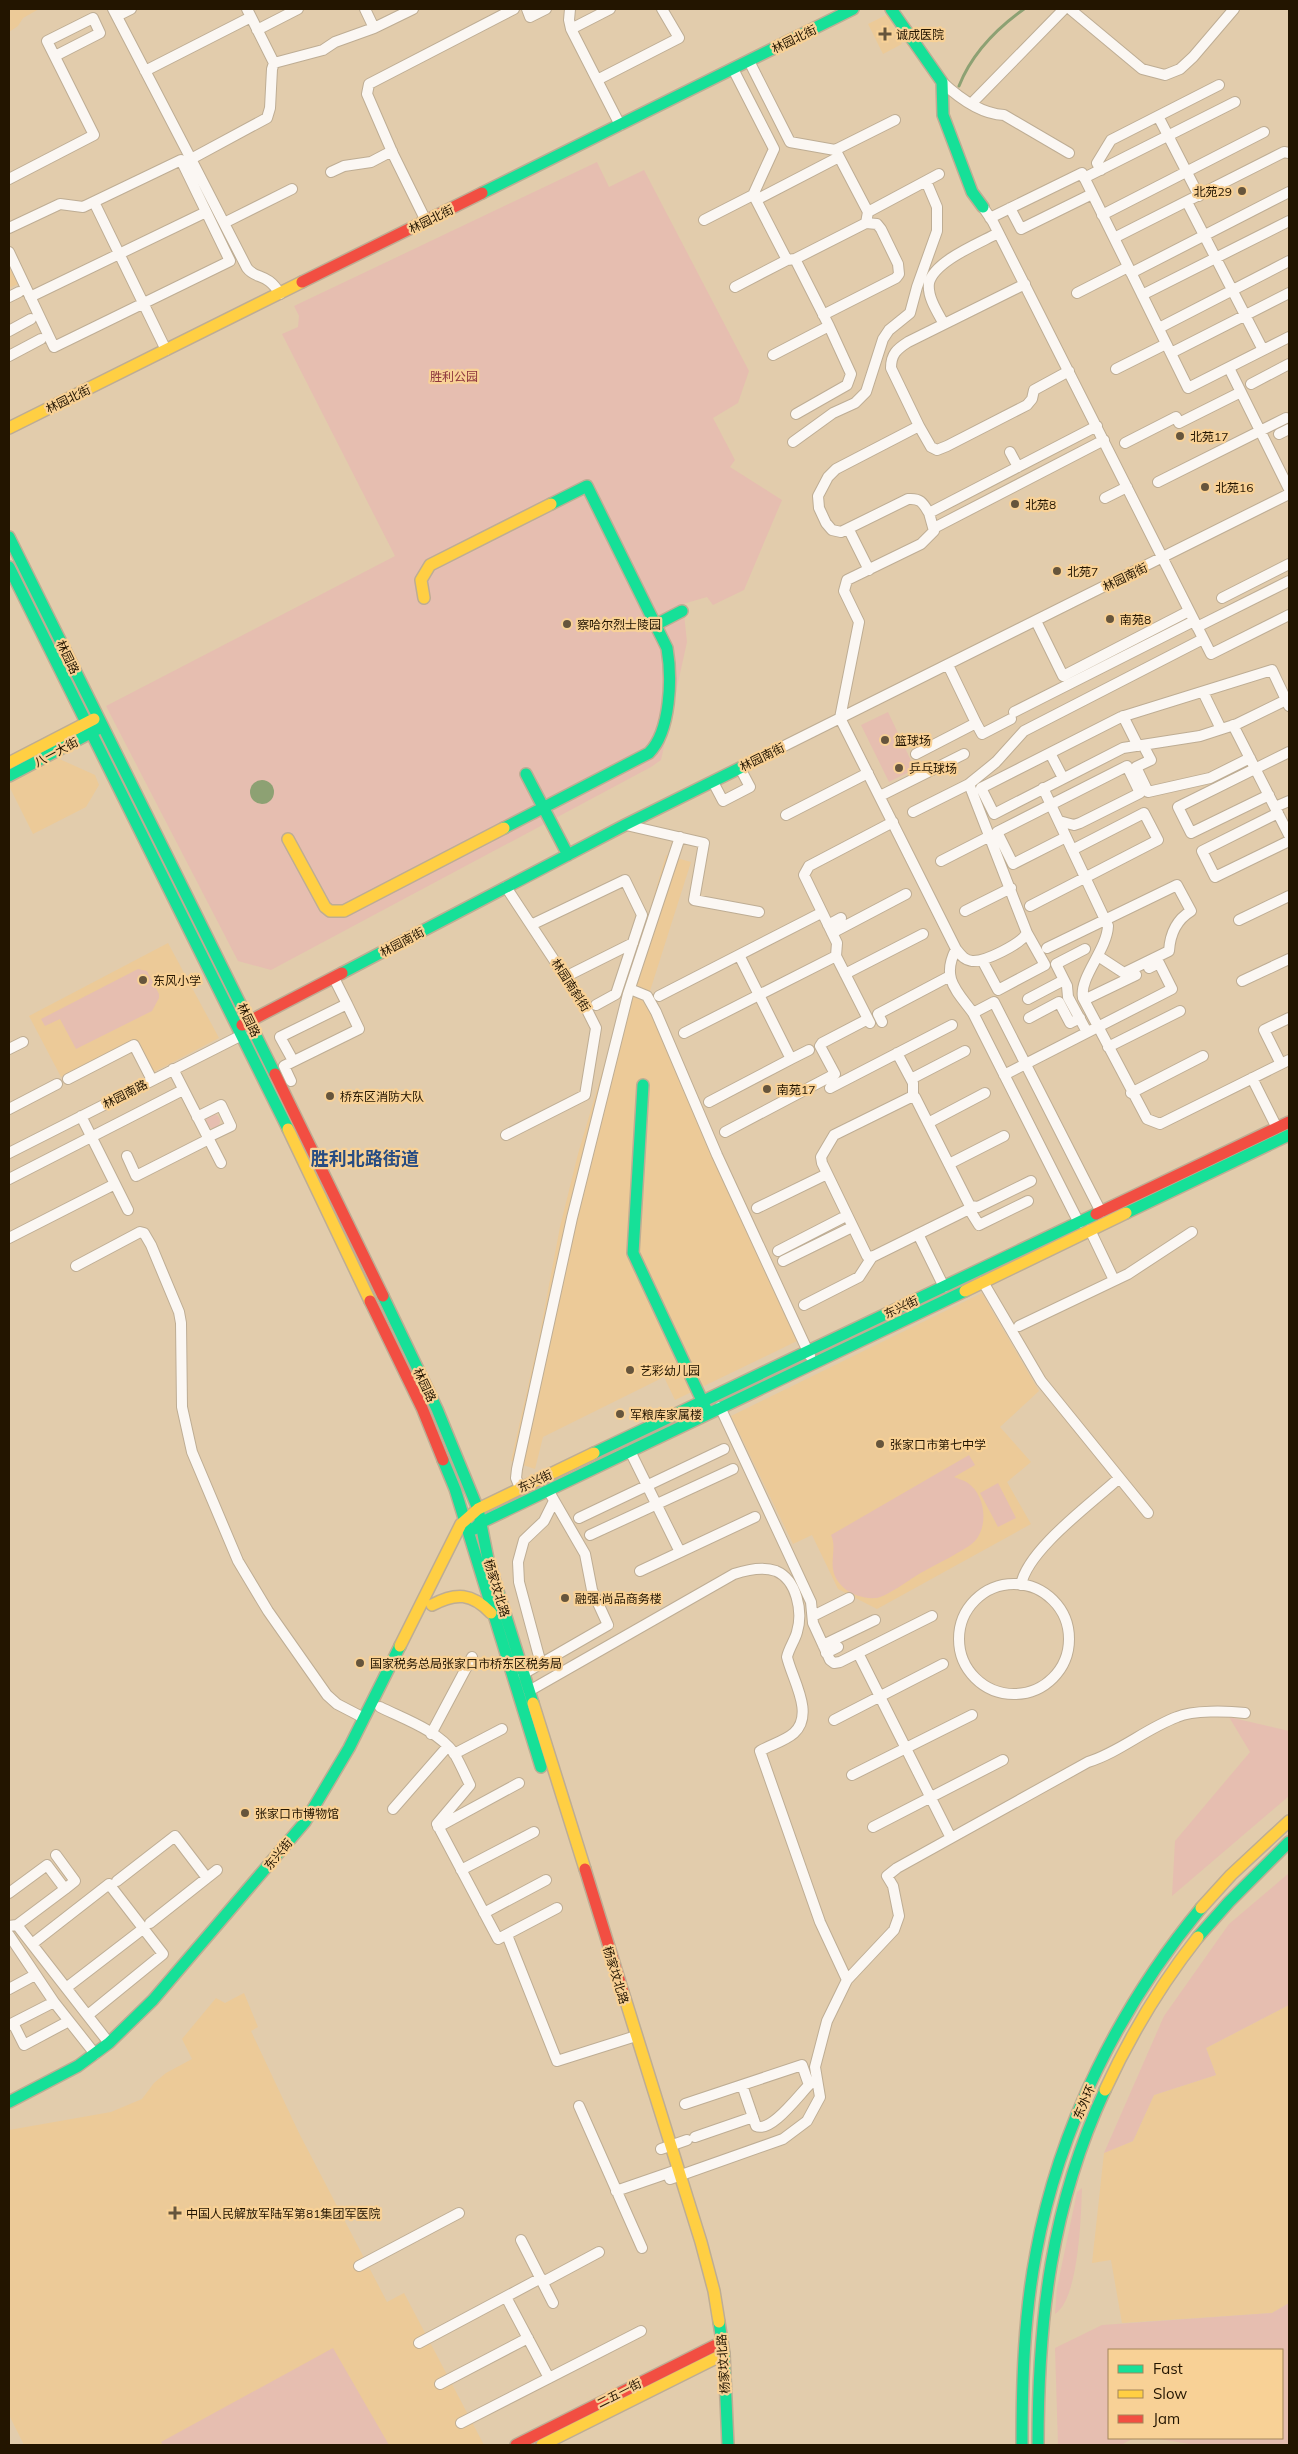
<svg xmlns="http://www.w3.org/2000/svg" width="1298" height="2454" font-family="Mulish,'Noto Sans SC',sans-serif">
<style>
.built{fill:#ecca98}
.green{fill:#e6beb0}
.water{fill:#8da173}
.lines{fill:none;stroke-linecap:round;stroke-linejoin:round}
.stream{stroke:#8da173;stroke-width:3}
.street-casing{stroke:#bead94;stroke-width:12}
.fast-casing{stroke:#bead94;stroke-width:14}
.slow-casing{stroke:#bead94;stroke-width:14}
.jam-casing{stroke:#bead94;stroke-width:14}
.street{stroke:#fbf7f3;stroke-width:10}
.fast{stroke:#16e098;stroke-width:11}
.slow{stroke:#ffcf43;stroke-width:11}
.jam{stroke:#f24e42;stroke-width:11}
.poi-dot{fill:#66553c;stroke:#f8d196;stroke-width:2}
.labels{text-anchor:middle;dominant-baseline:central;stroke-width:4.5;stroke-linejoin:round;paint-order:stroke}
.poi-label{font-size:12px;fill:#231500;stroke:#f8d196;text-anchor:start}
.street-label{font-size:12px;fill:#231500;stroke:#f8d196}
.park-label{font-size:12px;fill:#8c353d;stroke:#f8d196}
.district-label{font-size:18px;font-weight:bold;fill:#274c82;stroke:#f8d196}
</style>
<rect width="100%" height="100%" fill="#e2ccac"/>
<path class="built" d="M9,9h30l-16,9 -5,8 -9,6z
M888,14l14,30 -19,10 -15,-30z
M9,266l9,18 -9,4z
M55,757l40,18 4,10 -13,22 -53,27 -24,-48v-5z
M666,855l25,7 -41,129 -1,10 -3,2 151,338 -122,59 -11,-23 -121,60 -8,32 -24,-8 28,-123 21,-111 18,-73z
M168,943l51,95 -67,35 -18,-34 -73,38 -32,-61z
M982,1293l57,98 -39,36 31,35 -24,20 24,42 -154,85 -39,-20 -26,-54 -19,9 -62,-128z
M244,1993l14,34 -7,4 48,102 88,169 17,-9 80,152h-460l-15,-30v-285l102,-18 31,-13 12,-16 12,-10 26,-14 -10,-20 34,-41 9,5z
M1289,2005v298l-17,10 -150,10 -11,-63 -19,3 12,-110 29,-12 21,-46 62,-20 -10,-27z"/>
<path class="green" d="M597,162l12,25 35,-17 105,201 -11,32 -25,15 22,42 -5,7 52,33 -38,90 -31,15 -6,-8 -24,7 4,38 -26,118 -10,7 -380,203 -33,-9 -132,-255 289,-150 -113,-222 16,-7 1,-11 -5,-10z
M888,712l27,57 -26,13 -28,-57z
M138,969l9,2 12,23v4l-7,13 -76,38 -16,-30 -15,7 -4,-7z
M206 1121a7 7 0 1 1 14 0a7 7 0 1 1-14 0Z
M969,1455l6,10 -21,12c4,2 10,3 14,6 17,12 21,42 7,58 -7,8 -44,26 -56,33 -10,6 -33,23 -43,24 -11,1 -24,-3 -32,-10 -21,-19 -5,-36 -13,-53z
M998,1483l18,35 -18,9 -18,-34z
M1229,1717l60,14v65l-117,100 3,-55 75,-89z
M1289,1873v132l-83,43 10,27 -62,20 -21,46 -29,12 60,-137 65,-92z
M1082,2188c-1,28 -3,111 -27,126l2,-26 20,-96z
M1289,2303v142h-94l-42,-7h129v-88h-173v88h25l-13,7h-63l-3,-97 47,-23 170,-12z
M333,2348l56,97h-226l-2,-3z"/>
<path class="water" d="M250 792a12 12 0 1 1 24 0a12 12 0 1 1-24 0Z"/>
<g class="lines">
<path class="stream" d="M959,86c13,-33 37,-57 65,-77"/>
<g class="street-casing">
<path id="street" d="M113,9l78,150
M247,9l27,54
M365,9l9,19
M527,9l3,8 16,-8
M570,9l-1,11 2,9 49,96
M1070,9l72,60 23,6 15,-6 13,-12 41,-48
M117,16l14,-7
M571,29l39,-20
M257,30l41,-21
M749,61l41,81 45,8 60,-30
M145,71l106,-54
M597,80l82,-42 -17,-29
M942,82c16,15 39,32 62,33l65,38
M971,104l93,-95
M1158,116l41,80
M836,151l32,61
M1101,170l-4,-7 14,-23 108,-55
M331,172l13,-6 27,-4 21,-11
M1084,178l151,-76
M9,179l85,-44 -47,-94 46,-23 7,15 -45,23
M754,196l33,64
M756,200l83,-43
M94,202l72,148
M1187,202l76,148
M983,207l10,15 218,432 78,-39
M1010,208l11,21 71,-35
M1102,215l162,-83
M990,218l92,-45 106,215 101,-51
M704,220l49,-25 21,-46 -41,-80
M426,221l-33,-67 -26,-60 2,-10 145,-75
M224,223l68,-34
M9,228l51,-24 23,3 98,-47 49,101 -176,86 -45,-95
M1114,238l170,-86 5,1
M1131,273l158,-81
M735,287l52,-27 8,-1 71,-36 2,-11 71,-38
M1077,293l51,-26
M280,294c-13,-22 -24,-14 -33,-26l-56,-109 76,-41 3,-10 2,-39 2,-6 49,-13 12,-8 39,-14 39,-19
M1142,295l147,-74
M9,297l10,-5
M30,297l176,-85
M823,315l73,-37 3,-4 -1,-10 -17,-35 -4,-5 -11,-1
M944,324c-6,-11 -17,-27 -15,-41 5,-22 51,-40 69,-50
M1159,328l130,-67
M9,331l22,-12
M1171,353l118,-60
M773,355l56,-29 -34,-67
M9,356l32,-17
M1229,368l60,121
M1116,369l50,-25
M1251,384l38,-20
M796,414l51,-29 4,-11 -22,-48
M919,426l12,21 6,3 10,-4 80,-41 5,-6 2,-9 35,-19
M1279,434l10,-5
M793,442l40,-29 22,-10 11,-11 17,-53 6,-9 21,-17 7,-26 20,-56v-24l-11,-26
M1125,443l51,-26 3,6 62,-31
M1010,452l8,15
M1158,482l128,-64
M1105,498l22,-11
M929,513c-6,-10 -8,-15 -21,-14l-67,33 -9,-2 -6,-7 -7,-15 -1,-12 10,-19 8,-8 83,-43 -28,-58c0,-14 6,-19 17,-26l117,-58
M934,528l170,-88
M849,530l20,40
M1222,598l67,-34
M1036,621l27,55 126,-65
M1197,627l92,-46
M1203,692l18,37
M1286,700l-49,24 -37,12 -77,12 -129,66 -13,-26 140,-71 151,-47 17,36
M1014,712l180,-91
M1123,716l15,30
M976,723l6,11 29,-15
M1233,725l56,110
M1143,745l8,15 -15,7 12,25 62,-14 40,-20
M1050,753l13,25
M916,754l60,-31 -28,-58
M750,763l539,-269
M713,782l10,19 27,-14 -10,-19
M1043,788l65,138c-1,24 -29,51 -25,72l64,121 13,5 129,-64
M1269,795l-78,38 -13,-26 111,-55
M880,796l84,-42
M1275,807l14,-6
M913,812l56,-28
M1278,813l-76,38 13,26 74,-36
M786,815l82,-42
M1059,821l15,4 6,-2 60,-30 -13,-27 -130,66 16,32 53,-27
M626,825l78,18 -10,57 65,12
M941,861l49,-25
M1030,906l128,-66 -14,-27 -72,37
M965,911l46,-23
M1239,920l50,-24
M531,925l94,-45 17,35 -26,79 -20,11
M828,925l13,-7
M832,933l74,-39
M1047,948l130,-63 14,26c-15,9 -21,24 -22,40l-45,22 -26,-17
M956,949c5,6 8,11 16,12 13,1 49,-17 55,-28l-58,-149 27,-22 28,-31 179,-92
M1085,949l-29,15 11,22 1,11 19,35
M982,960l16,30 47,-25 -18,-32
M845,974l78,-40
M565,977l68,-34
M1242,981l47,-22
M630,989l17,7 9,16 61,143 93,201
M659,996l162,-83
M1028,999l36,-19
M1084,1000l52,-25
M973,1013c-17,-23 -32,-35 -17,-64l-116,-231 19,-96 -15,-31 3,-11 74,-36 13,-13 -5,-18 168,-87
M1029,1018l30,-16 11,21 10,-5
M882,1022l-4,-8 72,-38
M870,1023l-34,-67 1,-13 -33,-68 5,-9 84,-44
M684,1033l152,-77
M1108,1047l72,-36
M9,1049l14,-7
M897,1053l16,30v13
M291,1057l-11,-20 67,-33 -13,-26
M791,1059l18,-9
M1281,1064l-17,-34 25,-12
M173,1069l48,94
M1004,1075l168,-86 -13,-26 -10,5
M1252,1078l25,50
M68,1079l66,-34 18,35
M911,1079l54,-28
M291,1081l-7,-15 75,-37 -12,-25
M830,1088l122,-63
M1131,1093l72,-37
M913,1096l2,1 55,109 -1,3 -97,48 -5,-1 -45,-93 -1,-6 13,-22z
M709,1102l82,-43 -52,-104
M9,1109l48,-25
M81,1116l47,94
M197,1117l24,-12 10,21 -23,11
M928,1123l57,-30
M725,1132l110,-58 -15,-28 2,-3 46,-24
M95,1135l88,-45
M506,1135l79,-40 11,-67 -9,-18 -81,-123
M9,1153l233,-118
M127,1156l9,20 73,-37
M949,1164l55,-28
M9,1179l82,-42
M970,1206l8,1 53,-26
M757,1208l70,-34
M969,1209l10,16 49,-24
M1079,1223l-106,-210 21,-11 107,210
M1090,1230l24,50
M918,1234l26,53
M9,1238l106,-54
M778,1251l68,-35
M783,1261l69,-34
M76,1266l64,-34 4,1 7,12 28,67 2,11 1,84 10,45 46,109 30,50 59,84 10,9 27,14
M983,1282l58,99 107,132
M804,1305l55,-28 13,-20
M1019,1326l109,-52 64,-42
M720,1407l91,195 2,21 17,37 4,3 6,-1 92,-46
M630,1451l50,101
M520,1488l-4,-10 1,-9 55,-251 56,-224 52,-157
M579,1518l145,-69
M590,1535l143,-66
M640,1571l115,-54
M959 1639a55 55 0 1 1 110 0a55 55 0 1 1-110 0Z
M1021,1585c6,-35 71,-82 97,-106
M813,1616l36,-18
M823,1645l52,-25
M826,1653l12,-6
M858,1653l93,185
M541,1664l-22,-82 -1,-20 6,-22 20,-19 10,-20
M523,1674l85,-49 -16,-35 -7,-36 -37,-64
M529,1691l205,-117c12,-4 29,-8 42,-3 21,9 27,41 21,61 -2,8 -8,16 -10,25 5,22 28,57 7,76 -9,8 -24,12 -34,18l60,171 27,58
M380,1707c24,12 57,23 74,46 6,10 11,22 16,32l-33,39 61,115 59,-31
M834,1720l109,-56
M431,1734l41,-77
M454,1754l48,-25
M852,1775l120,-60
M393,1809l55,-63
M438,1827l81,-44
M873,1827l130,-67
M56,1855l19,26 -10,8
M461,1870l73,-38
M117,1881l58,-45 32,42
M9,1893l38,-28 18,24 -48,36 -8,1
M484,1913l62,-33
M150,1923l67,-53
M17,1925l92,118
M9,1935l45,67
M507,1935l50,126 79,-25
M32,1944l77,-60 54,70 -75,61
M66,1988l78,-60
M9,1989l26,-14
M13,2023l11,22 45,-24
M9,2025l45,-23 41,52
M685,2104l117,-39 7,20c-11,11 -38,48 -53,41l-14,-41
M579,2106l63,142
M695,2137l58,-20
M661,2149l26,-9
M670,2179l113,-40 24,-18 13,-24 -5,-30 12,-46 20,-41 47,-50 5,-14 -6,-30 -6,-10 10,-8 191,-106c32,-10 57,-33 89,-45 16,-7 50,-6 68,-4
M616,2191l61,-21
M521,2240l32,63
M359,2266l100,-53
M543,2282l56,-30
M506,2297l43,81
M419,2343l122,-65
M440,2384l88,-46
M461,2423l180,-92"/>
</g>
<g class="fast-casing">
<path id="fast" d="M891,9l51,73 1,33 29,77 11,15
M482,193l371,-184
M9,537l266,537
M9,567l279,562
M657,624l25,-13
M526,774l42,81
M9,776l89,-47
M504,828l145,-75c22,-22 23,-76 18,-105l-80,-162 -36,18
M342,973l283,-148 125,-62
M643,1085l-10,168 73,156
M1126,1213l163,-78
M383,1296l54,113 41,100 10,50 45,144
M594,1453l502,-239
M443,1460l12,29 86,278
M474,1529l6,-6 485,-232
M1198,1937l31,-35 60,-60
M9,2102l69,-36 31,-23 44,-43 152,-178 44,-74 51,-102
M719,2322l5,32 4,91
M1022,2445c0,-64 2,-129 14,-192 23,-126 84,-247 165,-345
M1038,2445c0,-126 13,-239 67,-355"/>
</g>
<g class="slow-casing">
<path id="slow" d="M9,428l293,-146
M424,598l-3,-18 9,-15 121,-61
M9,763l85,-44
M288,839l37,68 5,4h14l160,-83
M288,1129l82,172
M965,1291l161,-78
M432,1605c24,-13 40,-12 59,8
M400,1646l61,-122 17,-15 116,-56
M533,1703l52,166
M1201,1908l30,-33 58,-54
M623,1992l78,250 13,49 5,31
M1105,2090c25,-54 56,-106 93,-153
M542,2445l182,-91"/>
</g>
<g class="jam-casing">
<path id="jam" d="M302,282l180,-89
M242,1025l100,-52
M275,1074l108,222
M1096,1214l193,-92
M370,1301l52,107 21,52
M585,1869l38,123
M516,2445l206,-103"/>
</g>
<use href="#street" class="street"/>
<use href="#fast" class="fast"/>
<use href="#slow" class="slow"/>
<use href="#jam" class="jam"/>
</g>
<g class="poi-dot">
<path d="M882.5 26.5h5v5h5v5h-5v5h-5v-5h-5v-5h5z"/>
<circle cx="1242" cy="191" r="5"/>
<circle cx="1180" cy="436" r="5"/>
<circle cx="1205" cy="487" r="5"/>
<circle cx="1015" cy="504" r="5"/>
<circle cx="1057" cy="571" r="5"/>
<circle cx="1110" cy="619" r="5"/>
<circle cx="567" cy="624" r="5"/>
<circle cx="885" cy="740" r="5"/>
<circle cx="899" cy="768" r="5"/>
<circle cx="143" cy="980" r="5"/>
<circle cx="767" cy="1089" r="5"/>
<circle cx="330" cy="1096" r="5"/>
<circle cx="630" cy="1370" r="5"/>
<circle cx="620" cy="1414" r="5"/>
<circle cx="880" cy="1444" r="5"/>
<circle cx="565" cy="1598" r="5"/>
<circle cx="360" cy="1663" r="5"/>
<circle cx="245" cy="1813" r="5"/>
<path d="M172.5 2205.5h5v5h5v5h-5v5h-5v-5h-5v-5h5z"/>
</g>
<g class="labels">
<g class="poi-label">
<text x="896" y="34">诚成医院</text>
<text x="1232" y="191" text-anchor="end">北苑29</text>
<text x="1190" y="436">北苑17</text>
<text x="1215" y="487">北苑16</text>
<text x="1025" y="504">北苑8</text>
<text x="1067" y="571">北苑7</text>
<text x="1120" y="619">南苑8</text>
<text x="577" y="624">察哈尔烈士陵园</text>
<text x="895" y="740">篮球场</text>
<text x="909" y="768">乒乓球场</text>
<text x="153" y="980">东风小学</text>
<text x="777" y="1089">南苑17</text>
<text x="340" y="1096">桥东区消防大队</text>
<text x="640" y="1370">艺彩幼儿园</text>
<text x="630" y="1414">军粮库家属楼</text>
<text x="890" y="1444">张家口市第七中学</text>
<text x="575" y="1598">融强·尚品商务楼</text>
<text x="370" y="1663">国家税务总局张家口市桥东区税务局</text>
<text x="255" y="1813">张家口市博物馆</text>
<text x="186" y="2213">中国人民解放军陆军第81集团军医院</text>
</g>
<g class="street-label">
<text transform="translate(794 39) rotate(-26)">林园北街</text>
<text transform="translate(431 219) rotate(-26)">林园北街</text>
<text transform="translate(68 399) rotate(-26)">林园北街</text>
<text transform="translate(1125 577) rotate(-26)">林园南街</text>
<text transform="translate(68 657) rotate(64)">林园路</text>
<text transform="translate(56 752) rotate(-28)">八一大街</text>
<text transform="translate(762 757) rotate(-26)">林园南街</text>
<text transform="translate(402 942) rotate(-28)">林园南街</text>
<text transform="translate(571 985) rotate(57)">林园南斜街</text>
<text transform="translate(249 1020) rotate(64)">林园路</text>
<text transform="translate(125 1094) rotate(-27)">林园南路</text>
<text transform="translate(901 1307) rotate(-25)">东兴街</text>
<text transform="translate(425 1385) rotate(64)">林园路</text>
<text transform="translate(535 1481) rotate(-25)">东兴街</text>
<text transform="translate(497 1588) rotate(73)">杨家坟北路</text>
<text transform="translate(278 1854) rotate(-50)">东兴街</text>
<text transform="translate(616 1975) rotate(73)">杨家坟北路</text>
<text transform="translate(1084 2102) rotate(-67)">东外环</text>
<text transform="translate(723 2364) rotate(-94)">杨家坟北路</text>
<text transform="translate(619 2393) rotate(-27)">二五一街</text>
</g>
<g class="park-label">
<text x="454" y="376">胜利公园</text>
</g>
<g class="district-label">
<text x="365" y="1158">胜利北路街道</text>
</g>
</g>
<rect width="1298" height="2454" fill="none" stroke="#231500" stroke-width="20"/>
<rect x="1108" y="2349" width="175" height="90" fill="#f8d196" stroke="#a3865a"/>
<rect x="1118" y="2365" width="25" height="8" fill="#16e098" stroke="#a3865a"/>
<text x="1153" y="2374" font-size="15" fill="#231500">Fast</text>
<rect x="1118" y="2390" width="25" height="8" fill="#ffcf43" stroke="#a3865a"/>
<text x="1153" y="2399" font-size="15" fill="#231500">Slow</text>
<rect x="1118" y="2415" width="25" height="8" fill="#f24e42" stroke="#a3865a"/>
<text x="1153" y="2424" font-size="15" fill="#231500">Jam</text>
</svg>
